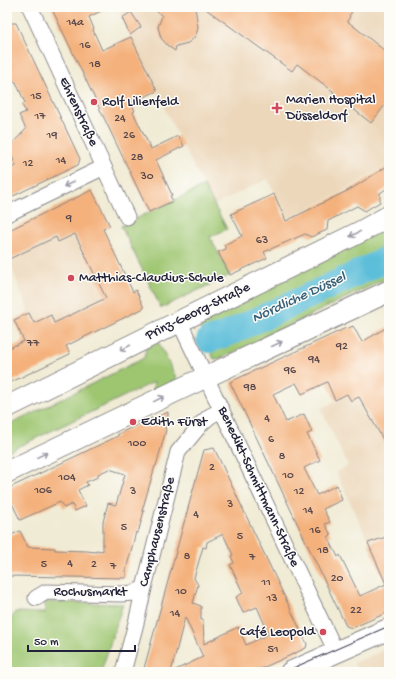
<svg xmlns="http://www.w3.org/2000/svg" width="396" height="679" font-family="'Gochi Hand',sans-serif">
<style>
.built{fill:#ecd7ba}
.green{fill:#9ec671;stroke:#607456}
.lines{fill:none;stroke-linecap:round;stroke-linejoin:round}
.river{stroke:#5bbed9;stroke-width:26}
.building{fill:#f4b17c;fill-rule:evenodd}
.street-casing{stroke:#898688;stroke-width:17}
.secondary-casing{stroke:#898688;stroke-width:23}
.street{stroke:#fff;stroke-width:15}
.secondary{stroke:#fff;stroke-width:21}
.tram{stroke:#22223b;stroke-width:1}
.oneway{stroke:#9c9ca7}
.poi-dot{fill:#d1495b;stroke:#fdfcf7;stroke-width:1.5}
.labels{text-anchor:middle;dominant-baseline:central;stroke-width:3;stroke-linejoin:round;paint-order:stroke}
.number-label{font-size:12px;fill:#56464b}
.poi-label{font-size:14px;fill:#22223b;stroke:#fdfcf7;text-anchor:start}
.street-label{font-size:14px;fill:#22223b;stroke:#fdfcf7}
.water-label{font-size:15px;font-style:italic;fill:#39607a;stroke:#fdfcf7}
</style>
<rect width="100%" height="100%" fill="#fdfcf7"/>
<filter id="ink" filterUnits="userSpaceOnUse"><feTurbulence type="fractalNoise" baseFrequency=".025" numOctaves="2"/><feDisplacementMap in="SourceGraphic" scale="8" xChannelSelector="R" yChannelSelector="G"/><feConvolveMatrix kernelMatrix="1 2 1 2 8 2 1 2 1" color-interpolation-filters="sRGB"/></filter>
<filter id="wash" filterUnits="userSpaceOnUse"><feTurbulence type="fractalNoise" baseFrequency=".012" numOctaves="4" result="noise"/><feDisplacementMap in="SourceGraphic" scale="16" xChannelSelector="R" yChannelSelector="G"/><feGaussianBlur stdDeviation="0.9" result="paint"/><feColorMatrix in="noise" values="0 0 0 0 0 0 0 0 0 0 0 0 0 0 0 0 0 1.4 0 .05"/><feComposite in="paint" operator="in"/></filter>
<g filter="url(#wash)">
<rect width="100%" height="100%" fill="#f0ebd4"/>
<path class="built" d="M117,7h272v157l-47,28 -55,27 -19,-40 -54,26 13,24 -17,8 20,38 -69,33 -40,-82 83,-40 -31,-60z
M92,190l18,36 -7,4 30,62 3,-2 8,18 -78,38 4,8 -17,9 -24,-50 -21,-54 -1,-7v-21z
M389,370v163l-20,9 -33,-70 12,-6 -27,-57z
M389,648v24h-31l-4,-9z"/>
<path class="green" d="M204,186l23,43 -17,8 20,38 -69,33 -40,-82z
M389,223v54l-167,81 -8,1 -18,-41z
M157,339l21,43 -25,12 1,-12 -147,70v-26l137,-68 3,-14z
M45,602l78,2 -22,68h-94v-46l8,-14 30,1z"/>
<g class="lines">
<path class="river" d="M209,340l18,-6 150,-70 12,-7"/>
</g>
<g id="blocks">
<path class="building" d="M51,7h58l-20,10 5,12 -1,1 9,20 29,-13 26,54 -26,12 4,8 -2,1 18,37 27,-13 6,10 -28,14 16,35 -2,1 3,5 -24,11z
M152,7h43l3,20 -1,5 -3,6 -6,5 -12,3 -1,5 -7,-5 -7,-8 -3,-11 4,-11z
M203,7h152l-6,9 1,1 -3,4 42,33v46l-18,23 -38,-30 1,-1 -37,-28 -5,7z
M131,12l10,15 -11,8 -8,-17z
M7,23h9l64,136 -2,6 -71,34v-29l9,-4 -8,-18 18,-19 -7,-14 7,-3 -4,-7 3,-2 -9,-21 -9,-2z
M389,165v22l-9,6v9l-15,9 -8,-5 -29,15 -1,9 -16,7 -6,-3 -23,10 -18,8 3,6 -37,17 -12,-23 8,-3 -2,-4 18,-9 -11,-22 43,-20 12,27 65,-32z
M92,190l18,36 -7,3 30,63 3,-2 8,18 -78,38 4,8 -63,30v-35l17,-8 -10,-21 15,-7 5,10 17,-8 3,8 52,-25 -31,-64 -17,8 -2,-5 -49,23v-29z
M353,326l9,16 27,-16v124l-30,-53 -8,4 -4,-7 -12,6 -8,-18 -25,12 -6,-11 -23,11 13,28 18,-8 8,18 -5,2 13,26 -16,8 13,27 20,-10 5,15 -19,9 7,13 -5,2 6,11 -3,2 10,20 2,-2 20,41 26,-12 -18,-41 21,-7v76l-37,16 -6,-2 -116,-244 116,-54 1,1z
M168,412v6l-3,11 1,1 -10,36h-1l-13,45h2l-6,22 -2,-1 -10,38v8l-116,-2 -3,-7v-32l13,-6 8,16 27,1v2l32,1 9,1v-2l7,1v-29l5,-19 8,2 9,-31 -16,-5 -11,5v3l-12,5 2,3 -10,5 8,16 -11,5 -3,-7 -8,4 -4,-6 -40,18 -13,-27v-4l111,-53v-2l34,-16 1,1z
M214,448l93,196 -1,4 -52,24h-111l61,-222zM223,534l10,21 -2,1 3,7 -4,2 13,28 -7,4 7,16 14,-6 12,27 -23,11 -8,-18 -34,17 -1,-25 -2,1v-14l-8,-3 5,-18 -4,-7 9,-31 3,1 1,-6zM185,617l18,40 -32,15z"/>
</g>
</g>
<g filter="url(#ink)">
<use href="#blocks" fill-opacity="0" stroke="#898688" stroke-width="1"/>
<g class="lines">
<g class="street-casing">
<path id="street" d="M30,7l97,210
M7,214l97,-47
M179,321l24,50 133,281
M36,598l10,-6 75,2 12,-1 11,-5
M123,672l13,-49 8,-35 34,-136 24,-29 8,-7 12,-6"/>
</g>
<g class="secondary-casing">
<path id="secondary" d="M7,407l355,-176 27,-15
M7,472l169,-81 213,-100
M291,672l98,-43"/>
</g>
<use href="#street" class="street"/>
<use href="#secondary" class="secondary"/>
<path class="tram" d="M284,672l105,-46"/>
</g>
<defs><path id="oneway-shaft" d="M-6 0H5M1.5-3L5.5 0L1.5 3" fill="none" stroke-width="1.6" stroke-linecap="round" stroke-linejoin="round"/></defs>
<g class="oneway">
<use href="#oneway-shaft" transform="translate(69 184) rotate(154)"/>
<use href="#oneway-shaft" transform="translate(355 234) rotate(154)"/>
<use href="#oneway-shaft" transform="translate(277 344) rotate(-25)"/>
<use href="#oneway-shaft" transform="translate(125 348) rotate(153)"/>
<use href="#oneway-shaft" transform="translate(159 399) rotate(-26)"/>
<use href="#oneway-shaft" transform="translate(42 455) rotate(-26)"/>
</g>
</g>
<g class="poi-dot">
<circle cx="94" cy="102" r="4"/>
<path d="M275 102h4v4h4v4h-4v4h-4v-4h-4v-4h4z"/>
<circle cx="71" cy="278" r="4"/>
<circle cx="133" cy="422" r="4"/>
<circle cx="323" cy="632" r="4"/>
</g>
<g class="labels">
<g class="number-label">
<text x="75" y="23">14a</text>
<text x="85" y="46">16</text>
<text x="95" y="65">18</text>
<text x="36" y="97">15</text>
<text x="40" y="117">17</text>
<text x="120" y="119">24</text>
<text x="52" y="136">19</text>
<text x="129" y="136">26</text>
<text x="137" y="158">28</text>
<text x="61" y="161">14</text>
<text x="28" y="164">12</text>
<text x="147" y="177">30</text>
<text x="69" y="219">9</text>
<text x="262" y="241">63</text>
<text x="33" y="344">77</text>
<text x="342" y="347">92</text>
<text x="314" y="360">94</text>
<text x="290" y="371">96</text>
<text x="250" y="388">98</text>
<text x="267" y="419">4</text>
<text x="271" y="440">6</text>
<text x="137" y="444">100</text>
<text x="282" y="457">8</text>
<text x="212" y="468">2</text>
<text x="288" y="476">10</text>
<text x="67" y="478">104</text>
<text x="43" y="491">106</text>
<text x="133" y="492">3</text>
<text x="299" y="492">12</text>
<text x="230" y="505">3</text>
<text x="308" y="511">14</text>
<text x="196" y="515">4</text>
<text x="124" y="528">5</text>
<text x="315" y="531">16</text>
<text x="240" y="537">5</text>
<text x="323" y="551">18</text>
<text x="187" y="557">8</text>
<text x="252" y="558">7</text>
<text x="70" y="564">4</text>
<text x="44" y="565">5</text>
<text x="94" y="565">2</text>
<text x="113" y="567">7</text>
<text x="337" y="579">20</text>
<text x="266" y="583">11</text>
<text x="181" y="592">10</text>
<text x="272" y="599">13</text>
<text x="356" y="611">22</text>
<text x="175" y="614">14</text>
<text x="273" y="650">51</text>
</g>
<g class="poi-label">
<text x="286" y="100">Marien Hospital<tspan x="286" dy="16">Düsseldorf</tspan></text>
<text x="102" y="102">Rolf Lilienfeld</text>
<text x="79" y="278">Matthias-Claudius-Schule</text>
<text x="141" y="422">Edith Fürst</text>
<text x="315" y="632" text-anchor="end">Café Leopold</text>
</g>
<g class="street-label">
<text transform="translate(78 112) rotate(65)">Ehrenstraße</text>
<text transform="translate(198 312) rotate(-26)">Prinz-Georg-Straße</text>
<text transform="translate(258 487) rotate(65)">Benedikt-Schmittmann-Straße</text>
<text transform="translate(158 532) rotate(-76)">Camphausenstraße</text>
<text x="90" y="592">Rochusmarkt</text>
</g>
<g class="water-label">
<text transform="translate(299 298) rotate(-25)">Nördliche Düssel</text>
</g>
</g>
<rect width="396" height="679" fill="none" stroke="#fdfcf7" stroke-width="24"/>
<path d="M28 645v6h107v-6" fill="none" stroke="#22223b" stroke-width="2"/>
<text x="34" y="645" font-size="12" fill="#22223b" stroke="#fdfcf7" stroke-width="3" paint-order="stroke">50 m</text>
</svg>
